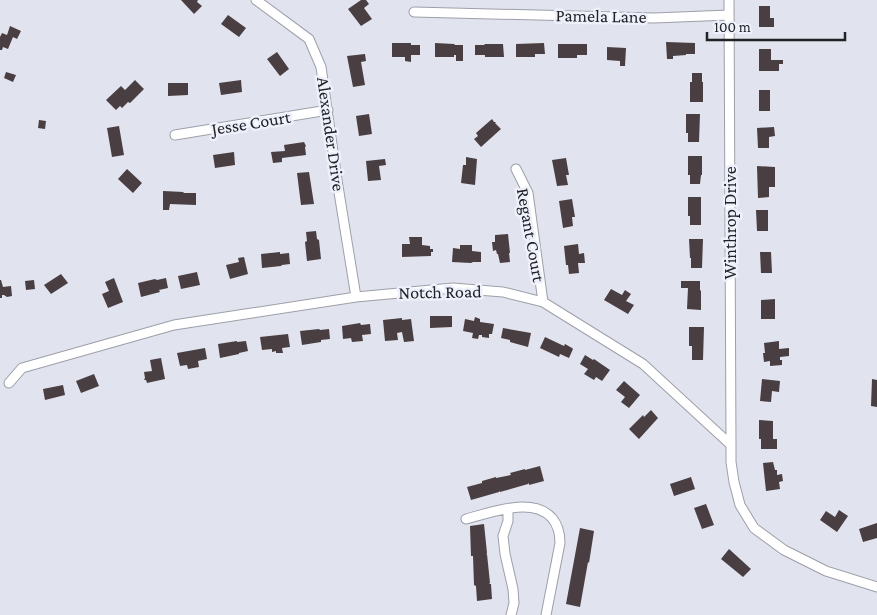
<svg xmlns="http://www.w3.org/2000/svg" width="877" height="615" font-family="'Crimson Pro',serif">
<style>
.building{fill:#493e41}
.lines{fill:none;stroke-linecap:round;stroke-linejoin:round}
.street-casing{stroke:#9d9fa9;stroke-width:11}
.street{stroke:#fff;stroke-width:9}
.labels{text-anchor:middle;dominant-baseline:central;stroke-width:5;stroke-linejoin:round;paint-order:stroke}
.street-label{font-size:18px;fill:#212226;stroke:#eef0fb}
</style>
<rect width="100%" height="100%" fill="#e1e3ee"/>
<path class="building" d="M181,0h17l-1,2 5,4 -8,8z
M361,0h5l3,4 -5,4 8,11 -11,7 -13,-17z
M759,6h11v12h4v9h-15z
M228,15l18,13 -7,9 -18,-13z
M10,26l11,5 -4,8 -4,-2 -5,12 -5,-2 -1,3h-2v-13l2,-4 5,2z
M666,42l29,1v11h-9v1l-13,1v3h-6z
M392,43h19v2h9v10h-9v7l-6,-1v-4h-13z
M435,43l19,1 1,1h8v16h-7v-6h-2v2h-19z
M544,43l1,11h-10v3h-19v-13z
M485,44h18l1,13h-19v-2h-10v-10h9z
M558,44h29v11h-10v3h-19z
M607,47l19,1 -1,18h-5v-5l-13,-1z
M759,49h12v11h12v4h-4v7h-20z
M277,52l12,17 -9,7 -13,-17z
M365,54l1,7 -5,1 4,23 -12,2 -6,-31z
M6,72l10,3 -3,7 -9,-4z
M692,73h10v9h1v20h-13v-20h2z
M135,80l9,9 -14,14 -2,-1 -6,6 -2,-2 -4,4 -10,-10 15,-14 4,4z
M241,80l1,12 -21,3 -2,-12z
M168,83h20v12l-20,1z
M759,90h11v21h-11z
M369,114l3,20 -13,2 -3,-20z
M686,114h14l-1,28h-11v-9h-2z
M492,119l2,3h2l-1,1 6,6 -20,18 -7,-8 4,-3 -2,-3z
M39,120l7,1 -1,8 -7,-1z
M119,126l5,29 -12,2 -5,-29z
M774,127l1,9 -6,1v11h-11l-1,-20z
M304,142l2,4 -1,1 1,8 -24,3v4l-9,1 -2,-11 14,-1 -1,-6z
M234,152l1,13 -20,3 -2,-13z
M688,156h14v19h-1l-1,9h-10v-9h-2z
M466,157l11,2 -2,26 -14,-2 2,-18h3z
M566,158l3,17h-3l2,10 -11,1 -5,-26z
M385,159l1,6 -7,1 2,14 -13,1 -2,-20z
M757,166l18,1v20h-6v10l-11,1z
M127,169l15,14 -9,10 -15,-14z
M309,172l5,32 -13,1 -4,-32z
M163,191l21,1 -1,1h13v12l-26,-1 -1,6h-6z
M688,197h13v28h-11v-9h-2z
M572,199l3,18h-3l1,9 -10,2 -4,-27z
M756,210h12v21h-11z
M316,231l1,8 2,1 2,19 -14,2 -2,-19 2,-1 -1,-9z
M508,234l2,19h-1l1,9 -10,1 -2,-9h-1l-1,-4 -3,1 -1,-9h3v-7z
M409,237h13v8l8,1v3h3v3h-2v4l-29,1v-13h8z
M689,239h14l-1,29h-11v-10h-1z
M578,244l1,10 5,-1 1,10h-7l1,10 -10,1 -1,-9h-2l-2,-19z
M460,245h12v6l9,1v10h-8l-2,1 -19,-1 1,-14 7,1z
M280,252v2l9,-1 1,11 -8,1 -1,1 -19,2 -1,-14z
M760,252h11l1,21h-11z
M244,257l4,17 -18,5 -4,-14 13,-3 -1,-4z
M197,272l3,13 -19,4 -3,-13z
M61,274l7,9 -17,11 -7,-9z
M114,278l9,24 -15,6 -6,-14 7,-3 -4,-9z
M166,278l2,10 -9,2 1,2 -19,5 -3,-14 17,-4 2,1z
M0,280h1l2,7 8,-1 1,10 -5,1 -3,-2h-2v3h-2z
M34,280l1,9 -9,1 -1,-9z
M681,281h19v9l1,1v19l-14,-1 1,-21h-7z
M611,289l11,6 3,-5 6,4 -5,7 8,4 -6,9 -24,-14z
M775,299v20h-14v-19z
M430,316h22v11l-22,1z
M475,317l5,2v3l14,2 -2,10h-3v4l-7,-1v-2h-3l-1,4 -6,-1 1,-5 -10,-2 2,-12 9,2z
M402,318v2l9,-1 3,22 -10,1 -2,-10 -5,1 1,7 -13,1 -2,-21z
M360,323l1,2 9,-1 1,10 -9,1 1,6 -11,1 -1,-4 -8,1 -1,-13z
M689,327h15l-1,33h-11v-14h-3z
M503,328l28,5 -3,14 -18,-5v-2l-9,-2z
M319,329l1,1 9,-1 1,10 -9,1v2l-19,3 -2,-14z
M288,334l2,13 -8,1 1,5h-7v-2l-4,1v-3l-10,1 -2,-13z
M545,337l19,9 1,-2 7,4 1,1 -4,9 -9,-4 -1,3 -19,-9z
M237,341v1l9,-1 2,10 -9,2v1l-19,4 -2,-14z
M779,341v8l10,-1v8l-9,1v3h2v5l-12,1v-5l-6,1 -1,-9h2l-1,-10z
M205,348l2,11 -9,2 1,6 -11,2 -1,-4 -7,1 -3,-13z
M585,355l8,5 1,-1 16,11 -8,11 -6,-4 -2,3 -10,-6 4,-5 -8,-5z
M161,358l4,21 -18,4 -1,-3h-2l1,-2 -1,-6 8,-1 -2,-11z
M94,374l5,12 -18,7 -5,-12z
M762,379l18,2 -1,11 -7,-1 -1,11 -11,-1z
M872,379l5,1v27l-6,-1z
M624,381l16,14 -11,13 -8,-6 4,-5 -9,-7z
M63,385l2,10 -20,5 -2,-11z
M651,410l7,8 -19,21 -10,-10 14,-14 1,2z
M759,420l14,1v18h4v10h-16v-10h-2z
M773,462l2,8h2v5l5,-1 1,7 -4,1 1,7 -14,2 -3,-28z
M540,466l4,15 -15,4v-2l-1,1 -28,8v-1l-1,1 -28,8 -4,-13 15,-4v-2l14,-4v1l15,-3 -1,-2 15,-4v1z
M691,477l4,12 -21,7 -4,-12z
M706,504l8,21 -12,4 -8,-21z
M839,510l9,6 -11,16 -17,-12 6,-9 9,6z
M877,523v15l-14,4 -4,-13z
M484,524l3,29 -1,2 1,-1 3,29 -1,1h2l1,15 -15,2 -1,-15 -2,-1 -1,-29h-2l-1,-30z
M580,528l14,3 -5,32 -1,-1 -8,45 -14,-3z
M729,549l22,20 -8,8 -22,-18z"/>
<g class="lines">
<g class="street-casing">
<path id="street" d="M256,0l53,39 12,28 16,113 19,117
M729,0l2,445
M414,12l240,6 75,-3
M175,135l153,-25
M516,169l12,24 15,109
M9,383l13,-15 152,-43 182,-28 97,-9 50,4 40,10 100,62 88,81v17l3,20 6,23 14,23 30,22 42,21 51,16
M508,509v12l-5,15 2,18 8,35 1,14 -3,12
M466,519c24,-6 66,-23 86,-1 6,7 8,15 8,25l-14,72"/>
</g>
<use href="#street" class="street"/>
</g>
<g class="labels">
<g class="street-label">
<text transform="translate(601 16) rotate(1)">Pamela Lane</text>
<text transform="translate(251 123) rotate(-9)">Jesse Court</text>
<text transform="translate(331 134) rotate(82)">Alexander Drive</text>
<text transform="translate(730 223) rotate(-90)">Winthrop Drive</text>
<text transform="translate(531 235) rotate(80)">Regant Court</text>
<text transform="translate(440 292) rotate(-1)">Notch Road</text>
</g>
</g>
<path d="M707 32v8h138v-8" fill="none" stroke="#212226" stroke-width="2.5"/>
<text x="714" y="32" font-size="15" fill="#212226" stroke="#eef0fb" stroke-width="4" paint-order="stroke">100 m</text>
</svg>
